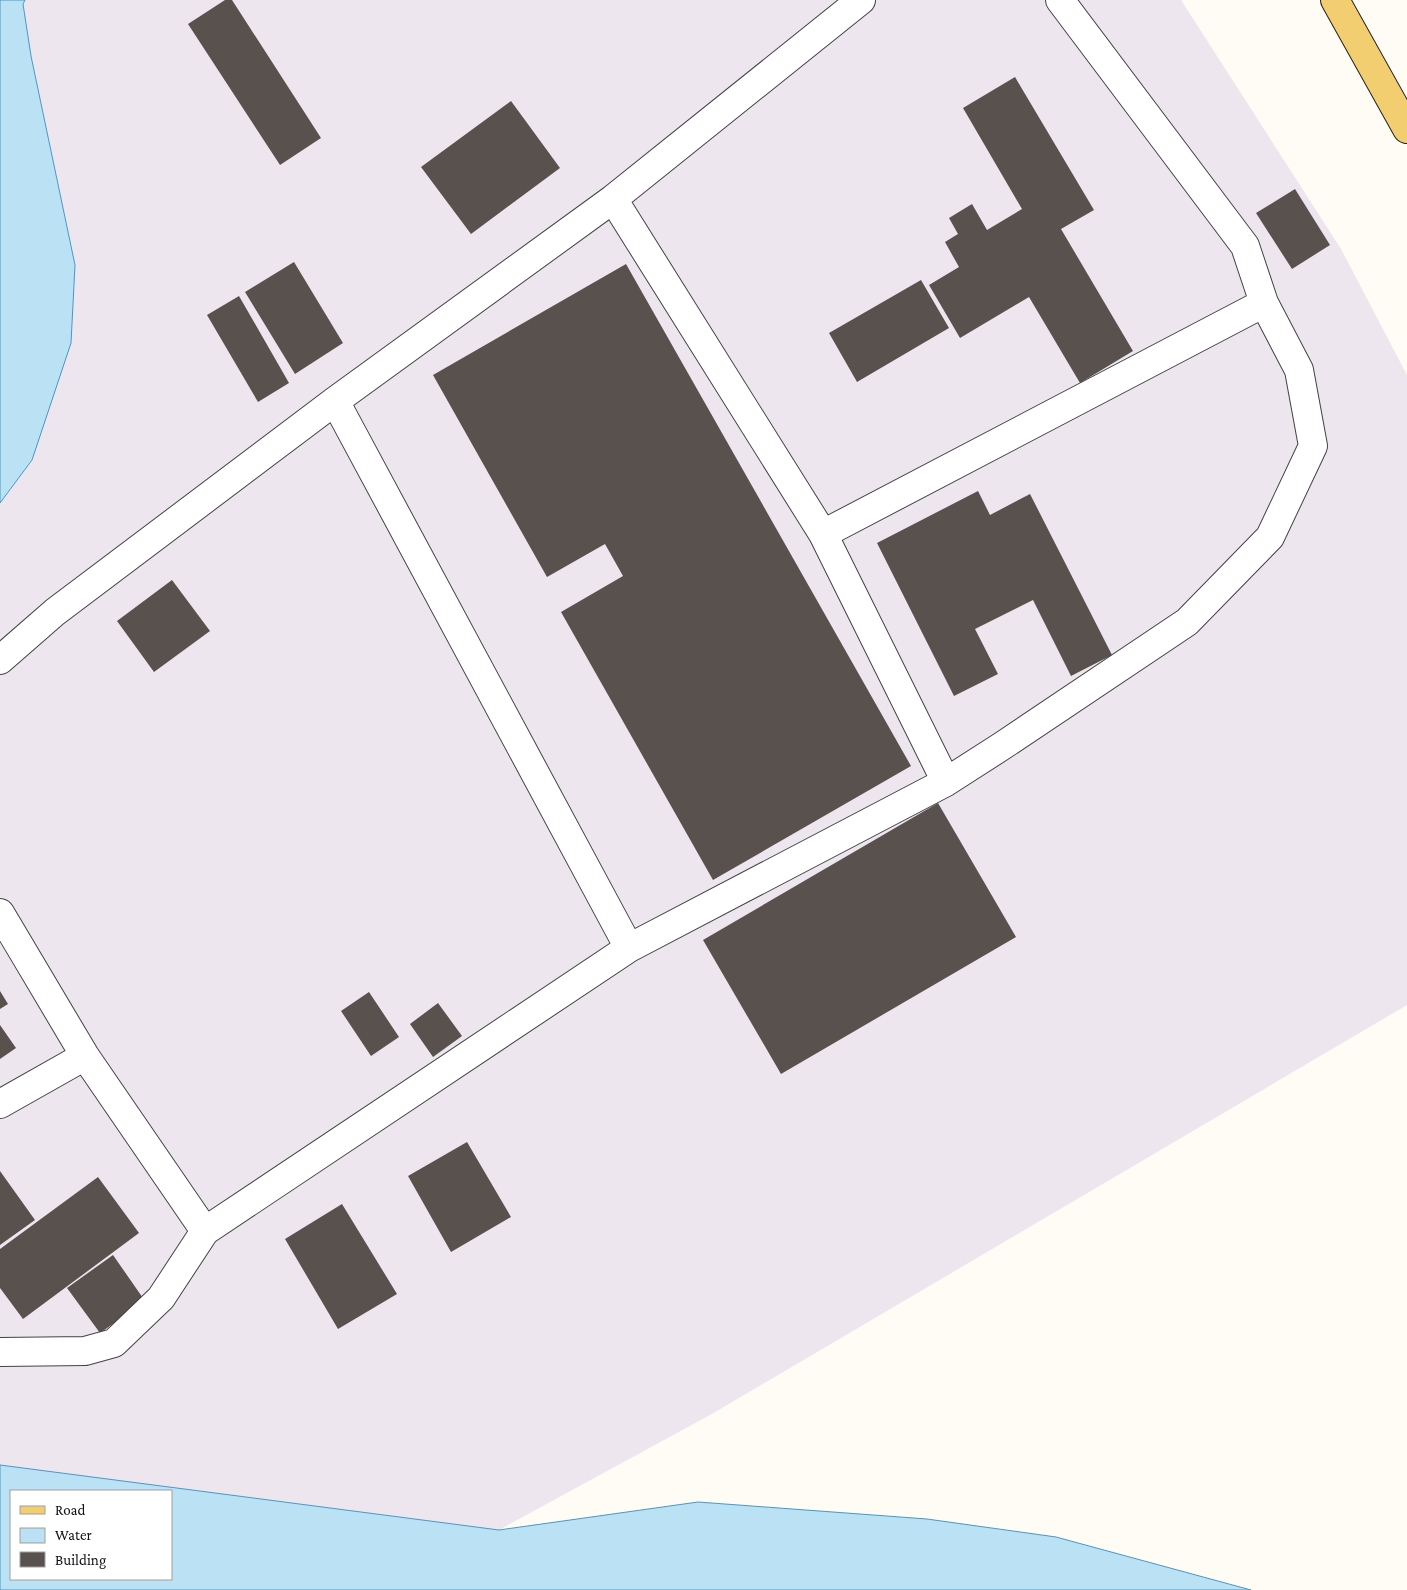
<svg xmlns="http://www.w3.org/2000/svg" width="1407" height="1590" font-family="'Crimson Pro',serif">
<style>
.industrial{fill:#ede6ee}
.water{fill:#bbe1f4;stroke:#4599c8;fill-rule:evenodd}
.building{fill:#59514d}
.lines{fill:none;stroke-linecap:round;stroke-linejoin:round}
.minor-casing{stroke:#434343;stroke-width:30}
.primary-casing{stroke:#212121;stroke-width:30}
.minor{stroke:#fff;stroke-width:28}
.primary{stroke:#f2ce70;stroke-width:28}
</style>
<rect width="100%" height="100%" fill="#fefcf4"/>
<path class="industrial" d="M25,0h1156l160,249 66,126v630l-697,410 -211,115 -499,-65v-962l32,-44 39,-116 4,-78 -44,-209 -8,-52z"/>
<path class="water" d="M0,0h25l-2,4 8,52 44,209 -4,78 -39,117 -32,43z
M0,1465l499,65 199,-28 229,17 129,18 195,53h-1251zM171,1491v88h-160v-88z"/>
<path class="building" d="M225,0h7l89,138 -41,27 -92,-141z
M1015,77l79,133 -33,19 72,122 -53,32 -51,-86 -69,41 -31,-53 30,-18 -14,-25 13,-8 -9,-16 23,-14 15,26 35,-21 -59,-101z
M511,101l49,67 -89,66 -50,-67z
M1295,189l35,56 -38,24 -36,-56z
M294,262l49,81 -48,31 -50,-82z
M626,264l285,502 -198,114 -152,-268 62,-36 -18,-32 -58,33 -114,-202z
M921,280l28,48 -92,54 -28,-49z
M239,296l50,87 -31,19 -51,-87z
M978,491l12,24 40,-21 82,161 -41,21 -38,-76 -58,29 23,45 -44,22 -77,-153z
M172,580l38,51 -56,41 -37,-51z
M938,803l78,134 -235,137 -78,-134z
M0,991l8,13 -8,5z
M369,992l30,45 -28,19 -30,-45z
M438,1003l24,33 -29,21 -23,-33z
M0,1025l16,23 -16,11z
M467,1142l44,75 -60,35 -43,-76z
M0,1171l35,49 -35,25z
M98,1177l41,56 -116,86 -23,-31v-39z
M342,1204l55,90 -59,35 -53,-90z
M113,1255l32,46 -45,32 -33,-45z"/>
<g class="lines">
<g class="minor-casing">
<path id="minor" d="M613,199l210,335 123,248
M335,401l294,547
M823,534l441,-231
M0,660l55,-48 280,-211 278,-202 248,-199
M0,913l85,143 120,175
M0,1104l85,-48
M0,1352l85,-1 29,-8 47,-45 44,-67 424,-283 317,-166 56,-36 185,-124 83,-85 43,-91 -14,-76 -35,-67 -19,-57 -185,-246"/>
</g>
<g class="primary-casing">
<path id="primary" d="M1335,0l72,129"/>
</g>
<use href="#minor" class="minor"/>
<use href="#primary" class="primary"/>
</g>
<rect x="10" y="1490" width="162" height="90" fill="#ffffff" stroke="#9f9f9f"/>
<rect x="20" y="1506" width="25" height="8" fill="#f2ce70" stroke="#9f9f9f"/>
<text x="55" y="1515" font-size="15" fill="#101010">Road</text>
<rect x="20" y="1528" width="25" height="15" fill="#bbe1f4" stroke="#9f9f9f"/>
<text x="55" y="1540" font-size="15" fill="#101010">Water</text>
<rect x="20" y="1552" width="25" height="15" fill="#59514d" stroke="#9f9f9f"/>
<text x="55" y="1565" font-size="15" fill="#101010">Building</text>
</svg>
